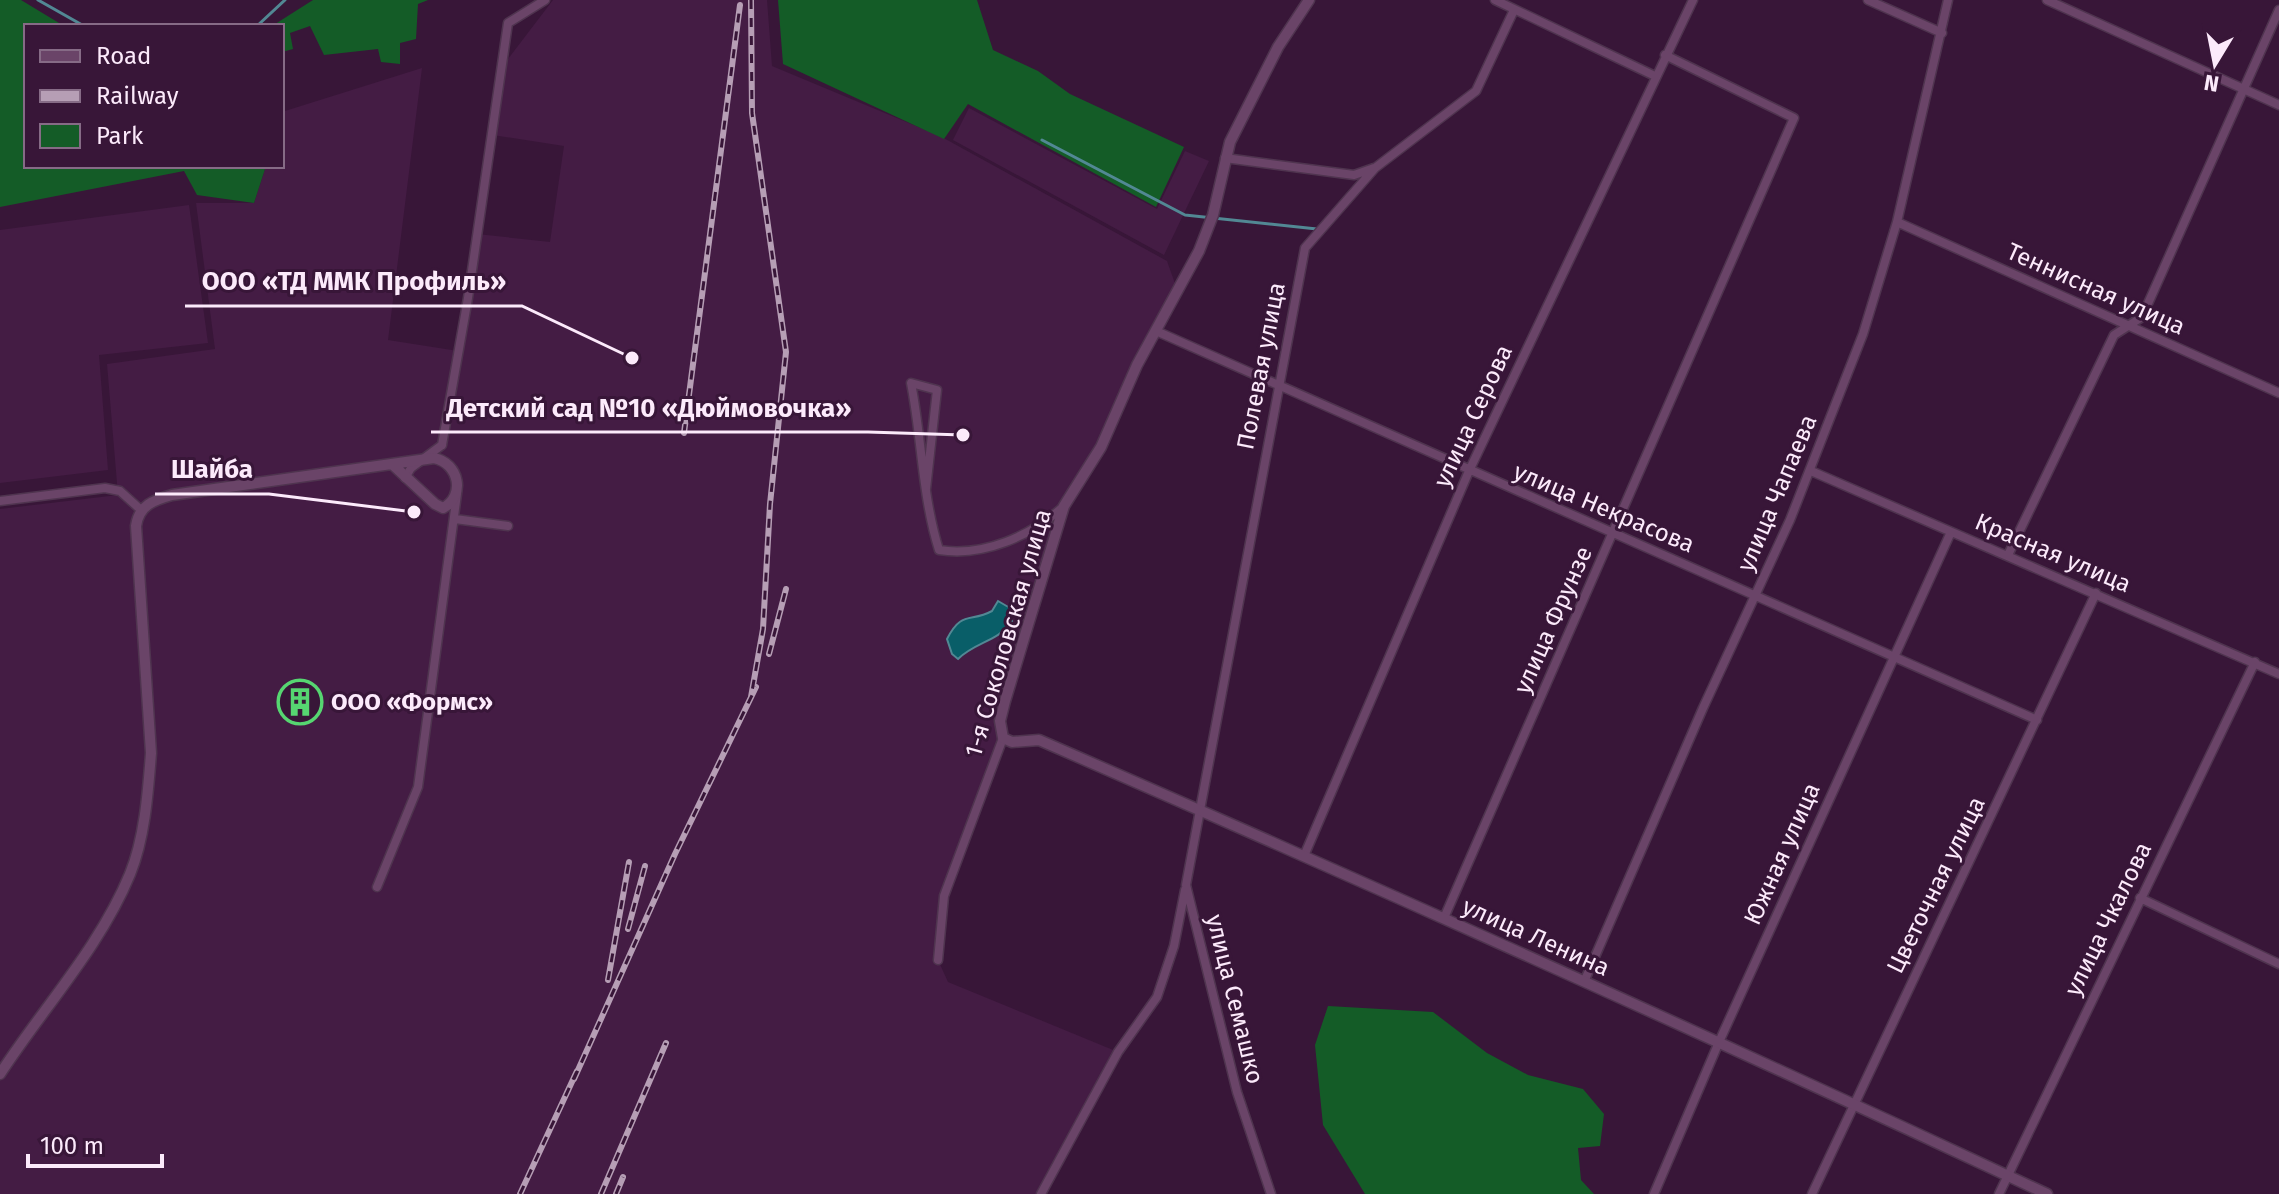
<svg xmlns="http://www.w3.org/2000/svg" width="2279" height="1194" font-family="'Fira Sans',sans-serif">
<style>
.built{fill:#441c44}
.green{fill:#145c27}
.water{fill:#095e68;stroke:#528894;stroke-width:2}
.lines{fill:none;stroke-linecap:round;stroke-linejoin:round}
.stream{stroke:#528894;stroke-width:3}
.minor-casing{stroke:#4f344f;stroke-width:11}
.tertiary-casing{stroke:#4f344f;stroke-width:13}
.minor{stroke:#6a4468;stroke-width:8}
.tertiary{stroke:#6a4468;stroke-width:10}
.rail-casing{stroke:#b69eb5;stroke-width:6}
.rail{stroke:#381638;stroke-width:3;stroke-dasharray:9;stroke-linecap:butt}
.labels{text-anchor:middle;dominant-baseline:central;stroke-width:6;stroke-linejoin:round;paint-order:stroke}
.street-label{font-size:24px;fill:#fceafb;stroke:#381638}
.poi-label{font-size:24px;font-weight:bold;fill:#fceafb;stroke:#381638;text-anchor:start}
.leader{fill:none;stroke:#fceafb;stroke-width:3}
.callout-dot{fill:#fceafb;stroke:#381638;stroke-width:3}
.callout-label{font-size:26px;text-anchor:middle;font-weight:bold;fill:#fceafb;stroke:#381638;stroke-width:6;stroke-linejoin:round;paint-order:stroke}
</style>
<rect width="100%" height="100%" fill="#381638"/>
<path class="built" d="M553,0h214l5,66 168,70 227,125 11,31 -105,198 -68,211 -2,37 -59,158 -6,64 10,22 170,70 -77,142h-1041v-685l118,-14 -11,-131 108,-15 -19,-146h58l12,-37h16l3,-55 137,-43 -34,272 70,11 19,-117 73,8 14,-96 -71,-11 9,-68z
M969,108l188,101 28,-58 24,10 -45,94 -211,-115z
M189,205l19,138 -109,12 9,115 -108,13v-253z"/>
<path class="green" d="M0,0h21l43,26h-38v140h240l-12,37 -57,-8 -13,-24 -184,36z
M313,0h115l-10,4 -2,35 -16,4v21l-19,-2 -3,-13 -54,6 -14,-29 -20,7 3,16 -11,3v-26h-10z
M778,0h199l16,50 45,21 32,23 114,53 -28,60 -188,-103 -24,35 -161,-75z
M1328,1006l105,6 54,41 41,22 55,14 21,25 -4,32 -22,2 3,32 13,14h-229l-42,-69 -8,-80z"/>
<path class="water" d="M998,601l12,7 2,14c-15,20 -37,20 -54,37l-6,-5 -5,-15c15,-29 23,-16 45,-28z"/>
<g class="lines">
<path class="stream" d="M38,0l46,26
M257,26l28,-26
M1042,140l143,75 132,14"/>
<g class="minor-casing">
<path id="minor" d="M1495,0l160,76
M1868,0l74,33
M2047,0l232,105
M1225,158l129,17 20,-7
M1897,222l382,171
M1156,331l881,389
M442,445l26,-147 40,-275 37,-23
M1811,471l468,203
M405,478l6,-10 31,-23
M926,489l11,-99 -26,-7c11,56 11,113 28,167 45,7 92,-14 125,-44
M0,501l105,-13 15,3 21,19
M455,519l53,7
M2008,555l106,-220 28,-18 137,-307
M1304,856l165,-385 224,-471
M377,887l41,-100 39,-293
M2140,898l139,66
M1444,918l350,-800 -129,-63
M938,960l6,-64 59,-158
M1584,982l119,-274 87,-188 73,-186 34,-112 51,-222
M1041,1194l77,-142 39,-55 17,-51 11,-56
M1271,1194l-34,-102 -51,-207 119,-637 70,-80 101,-77 38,-81
M1654,1194l65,-152 232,-510
M1812,1194l284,-601
M1999,1194l256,-532"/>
</g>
<g class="tertiary-casing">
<path id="tertiary" d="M1309,0l-31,47 -48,95 -17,73 -14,36 -62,114 -36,82 -37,59 -59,195 -5,20 3,17 9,4 27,-2c338,147 674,298 1008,454
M0,1074c43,-66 100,-127 130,-200 15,-37 18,-82 21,-121l-15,-227c3,-21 18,-26 36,-31l262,-37c25,5 32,38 9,50l-8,-4 -43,-40"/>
</g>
<use href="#minor" class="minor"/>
<use href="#tertiary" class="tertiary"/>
<g class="rail-casing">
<path id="rail" d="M751,0l1,113 34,239 -16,152 -7,125 -12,68
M684,433l56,-428
M769,654l17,-65
M628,929l17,-63
M608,980l21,-118
M574,1079l101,-225 81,-167
M520,1194l57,-123
M601,1194l65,-151
M616,1194l7,-17"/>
</g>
<use href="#rail" class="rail"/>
</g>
<defs>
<g id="building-ring" transform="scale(2.3)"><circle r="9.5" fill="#381638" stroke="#56d671" stroke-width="1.5"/><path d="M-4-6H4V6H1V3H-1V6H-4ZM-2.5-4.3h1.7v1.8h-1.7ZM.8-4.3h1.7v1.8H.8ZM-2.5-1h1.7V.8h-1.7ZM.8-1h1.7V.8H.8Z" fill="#56d671"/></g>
</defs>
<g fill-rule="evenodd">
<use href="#building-ring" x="300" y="702"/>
</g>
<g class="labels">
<g class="street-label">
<text transform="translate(2096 289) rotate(24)">Теннисная улица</text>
<text transform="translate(1261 366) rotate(-79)">Полевая улица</text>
<text transform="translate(1473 416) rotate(-65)">улица Серова</text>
<text transform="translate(1777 493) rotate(-67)">улица Чапаева</text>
<text transform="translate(1604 508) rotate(23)">улица Некрасова</text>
<text transform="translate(2053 553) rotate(23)">Красная улица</text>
<text transform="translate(1553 620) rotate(-66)">улица Фрунзе</text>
<text transform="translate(1008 633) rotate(-74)">1-я Соколовская улица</text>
<text transform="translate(1782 854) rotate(-66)">Южная улица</text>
<text transform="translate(1936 885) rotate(-64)">Цветочная улица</text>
<text transform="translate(2108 919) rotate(-64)">улица Чкалова</text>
<text transform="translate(1536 937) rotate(24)">улица Ленина</text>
<text transform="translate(1235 999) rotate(76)">улица Семашко</text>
</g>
<g class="poi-label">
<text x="331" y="702">ООО «Формс»</text>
</g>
</g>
<path class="leader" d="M632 358L522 306H185M963 435L868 432H431M414 512L269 494H155"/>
<g class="callout-dot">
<circle cx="632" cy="358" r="8"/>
<circle cx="963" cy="435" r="8"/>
<circle cx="414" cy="512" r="8"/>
</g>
<g class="callout-label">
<text x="354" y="290">ООО «ТД ММК Профиль»</text>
<text x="649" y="417">Детский сад №10 «Дюймовочка»</text>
<text x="212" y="478">Шайба</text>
</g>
<rect x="24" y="24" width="260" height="144" fill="#381638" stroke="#866b86" stroke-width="2"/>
<rect x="40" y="50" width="40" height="12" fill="#6a4468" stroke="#866b86" stroke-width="2"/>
<text x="96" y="64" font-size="24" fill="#fceafb">Road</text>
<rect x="40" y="90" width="40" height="12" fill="#b69eb5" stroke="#866b86" stroke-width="2"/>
<text x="96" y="104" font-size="24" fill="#fceafb">Railway</text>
<rect x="40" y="124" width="40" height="24" fill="#145c27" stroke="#866b86" stroke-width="2"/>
<text x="96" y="144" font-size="24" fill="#fceafb">Park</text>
<g transform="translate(2215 64) rotate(190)" stroke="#381638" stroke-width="6" paint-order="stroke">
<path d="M0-6L14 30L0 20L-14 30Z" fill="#fceafb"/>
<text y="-12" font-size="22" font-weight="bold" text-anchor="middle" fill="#fceafb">N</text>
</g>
<path d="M28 1154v12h134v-12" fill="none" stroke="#fceafb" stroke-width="4"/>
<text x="40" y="1154" font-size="24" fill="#fceafb" stroke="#381638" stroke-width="6" paint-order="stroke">100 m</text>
</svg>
